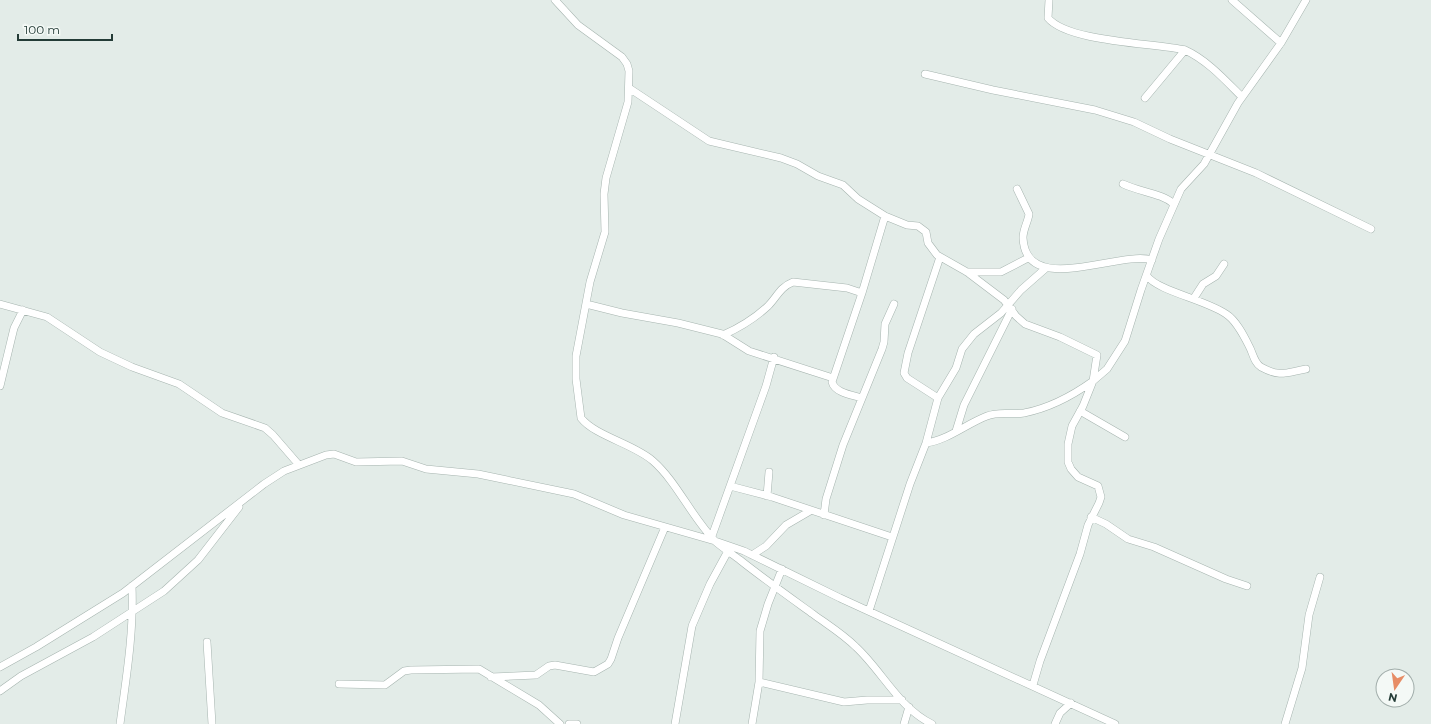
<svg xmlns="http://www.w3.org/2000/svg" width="1431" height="724" font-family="Montserrat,sans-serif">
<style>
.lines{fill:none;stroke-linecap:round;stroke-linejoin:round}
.minor-casing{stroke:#a6b4af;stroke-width:8}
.minor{stroke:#fff;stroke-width:7}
</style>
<rect width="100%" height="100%" fill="#e3ece8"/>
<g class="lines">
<g class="minor-casing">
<path id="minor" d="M555,0l23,25 44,32 5,7 2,7 -1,31 -22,76 -2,16 1,38 -15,50 -14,74v23l5,39c14,18 53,26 72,43 24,21 39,57 63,81 7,6 16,12 24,18 24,19 48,36 73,54 15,11 30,20 43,33 26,24 43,61 76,77
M1049,0l-1,18c20,24 105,25 137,32 22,10 40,30 57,47
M1232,0l49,43
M925,74l68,16 102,20 39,12 36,17 86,34 115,56
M629,88l80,53 72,17 16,6 21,12 25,9 15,14 27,17 22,9 11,1 8,6 2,11 9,12 30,17 37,28 12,16 9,8 35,13 37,18 -4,26c-21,15 -43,27 -69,32 -12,2 -25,-2 -37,3 -21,8 -39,24 -61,27
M1145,98l40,-48
M1123,184c17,8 38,9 51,20
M1017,189l12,25c-1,8 -6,15 -6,24 3,60 96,12 129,22
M967,272h34l27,-14
M1147,276c11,15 59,24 79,38 10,6 18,22 23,32 4,7 5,17 12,21 20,11 26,5 45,2
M1194,298l9,-14 13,-8 8,-12
M0,304l47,13 53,35 32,15 47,17 43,29 43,15 8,7 26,30
M586,304l36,9 56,10 44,11 27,17 84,27
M723,335c18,-8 31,-16 45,-29 9,-9 12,-19 25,-24l54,6 15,5
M0,386l14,-58 9,-18
M862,398c-10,-3 -27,-5 -30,-16l30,-89 23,-77
M938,398l-31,-20 -3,-5 4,-20 32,-96
M1080,411l45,26
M956,431l8,-26 48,-96
M730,486l42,11 120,40
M767,496l2,-24
M824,515l2,-16 17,-54 39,-96 2,-7 1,-18 9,-20
M1091,517l15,7 22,15 26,8 72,32 21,7
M712,536l54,-150 8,-29
M752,555l14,-9 20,-21 24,-14
M869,611l41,-127 16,-41 12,-45 18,-30 6,-19 12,-15 27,-21 20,-23 25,-22
M207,642l5,82
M0,667l36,-20 87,-54 141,-109 20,-13 42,-16 8,-1 22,8 46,-1 24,8 52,5 96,20 50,21 91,26 29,10 96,47 275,126
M491,677l45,-2 13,-9 6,-1 39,7 14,-8 3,-5 7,-21 47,-111
M759,682l85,20 23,-2h35
M339,684l46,1 19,-14 7,-1 68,-1 60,36 21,19
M1033,685l7,-24 40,-107 8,-29 11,-22 2,-6 -3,-11 -20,-9 -7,-8 -3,-7v-18l4,-18 11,-20 10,-25 14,-12 18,-28 16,-51 18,-51 22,-50 23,-25 34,-61 43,-60 25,-43
M0,691l21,-15 72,-39 71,-46 34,-31 41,-53
M120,724c6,-45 14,-92 12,-138
M569,724h8
M675,724l17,-98 18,-42 18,-33
M752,724l7,-42 1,-51 8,-27 14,-35
M904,724l5,-17
M1055,724l5,-11 11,-10
M1285,724l17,-56 7,-53 11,-38"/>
</g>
<use href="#minor" class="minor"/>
</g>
<g transform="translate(1395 688) rotate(193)"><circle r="19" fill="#f4f9f6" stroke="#a1adaa"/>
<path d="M0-3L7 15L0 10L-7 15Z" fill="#e78d66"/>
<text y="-6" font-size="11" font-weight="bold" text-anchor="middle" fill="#243c37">N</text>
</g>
<path d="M18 34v6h94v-6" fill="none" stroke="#243c37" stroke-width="2"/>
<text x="24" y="34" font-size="12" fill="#243c37" stroke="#f4f9f6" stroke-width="3" paint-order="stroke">100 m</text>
</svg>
